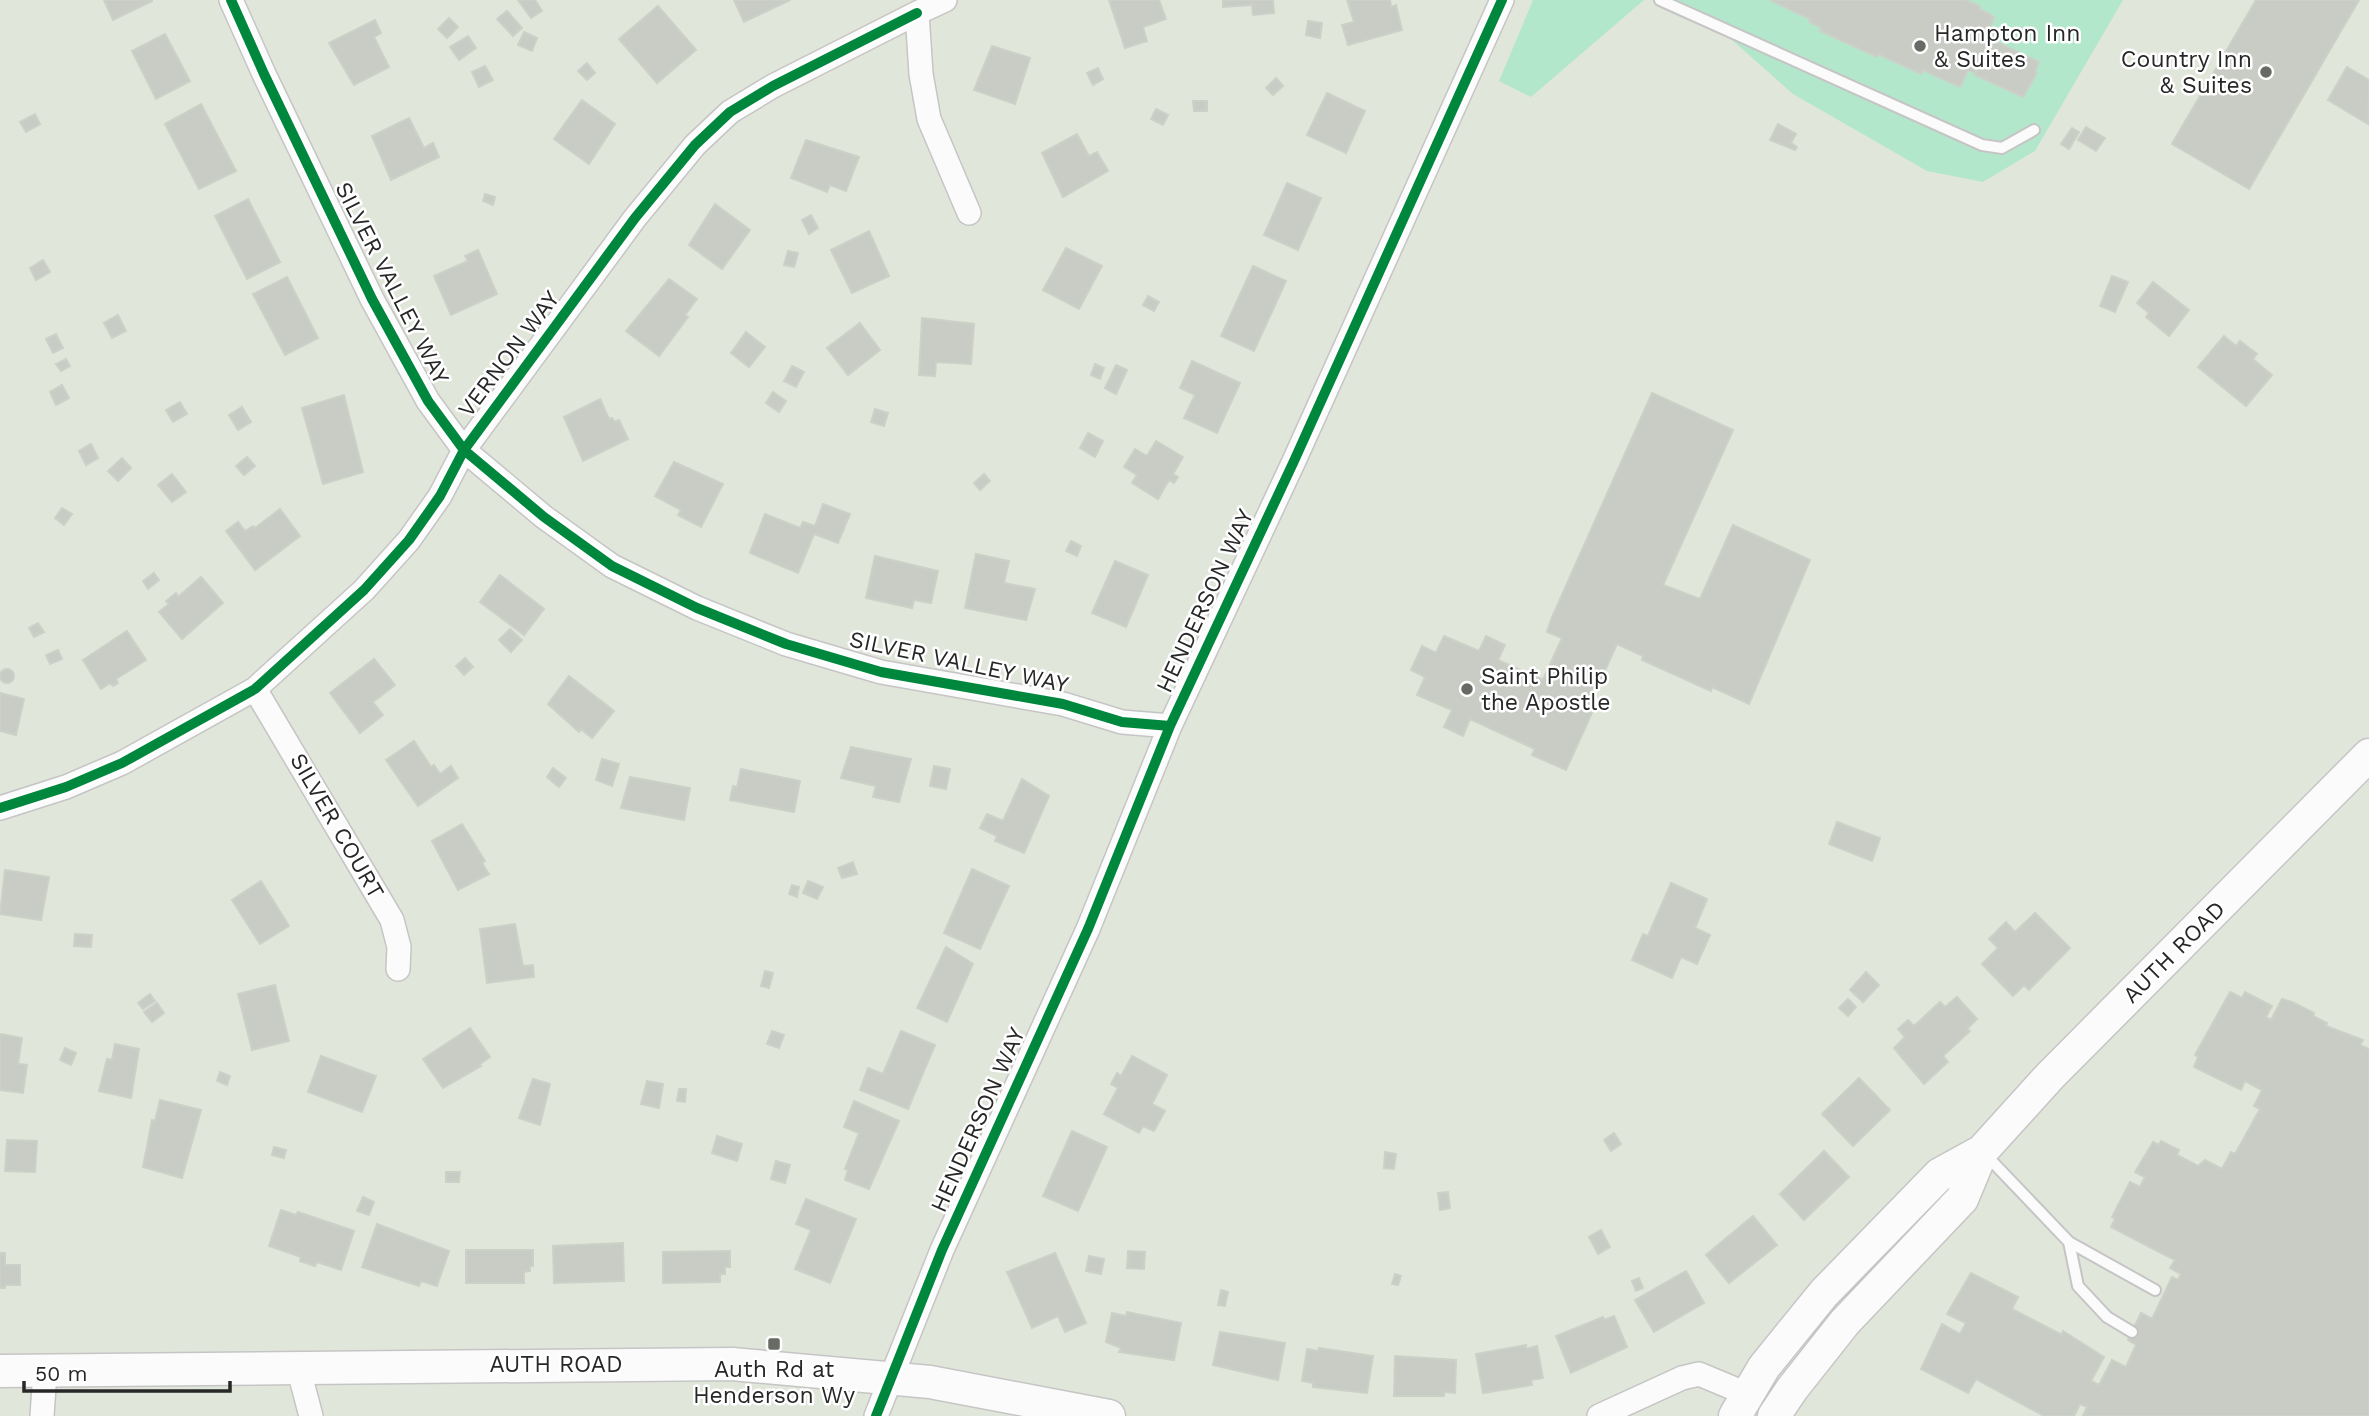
<svg xmlns="http://www.w3.org/2000/svg" width="2369" height="1416" font-family="'Work Sans',sans-serif">
<style>
.green{fill:#b3e7cc}
.building{fill:#c8ccc4;stroke:#ccd1c7;stroke-width:2}
.lines{fill:none;stroke-linecap:round;stroke-linejoin:round}
.service-casing{stroke:#c6c5c5;stroke-width:14}
.minor-casing{stroke:#c6c5c5;stroke-width:26}
.secondary-casing{stroke:#c6c5c5;stroke-width:35}
.service{stroke:#fafbfa;stroke-width:10}
.minor{stroke:#fafbfa;stroke-width:23}
.secondary{stroke:#fafbfa;stroke-width:32}
.cycleway-casing{stroke:#fff;stroke-width:15}
.cycleway{stroke:#00873e;stroke-width:10}
.poi-dot{fill:#686a66;stroke:#fff;stroke-width:2.5}
.labels{text-anchor:middle;dominant-baseline:central;stroke-width:5;stroke-linejoin:round;paint-order:stroke}
.poi-label{font-size:23px;fill:#272727;stroke:#fff;text-anchor:start}
.street-label{font-size:23px;fill:#272727;stroke:#fff}
</style>
<rect width="100%" height="100%" fill="#e1e6db"/>
<path class="green" d="M1533,0h111l-113,97 -32,-16z
M1662,0h461l-88,151 -52,31 -56,-11 -134,-77 -87,-77z"/>
<path class="building" d="M104,0h48v1l-39,19z
M518,0h17l7,11 -11,7z
M734,0h56l-46,22z
M1109,0h50l7,19 -23,8 4,14 -22,7z
M1223,0h50l1,13 -21,2 -1,-10 -29,2z
M1347,0h43l1,7 5,-2 6,25 -54,15 -6,-20 12,-3z
M1770,0h195l15,6 -1,3 11,5 4,4 -4,9 5,2 -20,44 -7,-3 -8,17 -37,-17 -2,4 -43,-20 -1,3 -57,-26 2,-3 -13,-6 1,-3z
M2256,0h103l-110,189 -77,-45z
M658,6l38,44 -39,33 -38,-44z
M507,11l15,17 -9,8 -16,-17z
M449,18l9,9 -11,11 -9,-9z
M375,20l6,13 -7,4 15,30 -35,18 -25,-42z
M1308,21l14,2 -2,15 -14,-3z
M524,32l13,6 -5,13 -14,-6z
M165,34l25,47 -34,18 -24,-48z
M468,36l8,12 -17,12 -9,-13z
M1990,39l49,23 -4,10 2,1 -14,24 -48,-22z
M992,46l38,12 -15,46 -41,-14z
M587,63l8,10 -8,7 -9,-9z
M485,66l8,14 -14,7 -7,-15z
M2347,67l22,13 -1,44 -40,-24z
M1098,68l5,11 -10,6 -6,-12z
M1276,78l7,8 -10,9 -7,-7z
M1327,93l38,18 -19,42 -39,-18z
M582,100l33,24 -26,40 -35,-25z
M1193,101h14v10h-13z
M201,104l35,67 -37,18 -34,-65z
M1156,109l12,6 -5,10 -12,-6z
M35,114l5,10 -14,8 -6,-10z
M409,118l15,30 9,-5 6,14 -48,23 -19,-44z
M1778,124l18,10 -5,9 6,4 -2,3 -25,-10z
M2086,127l19,11 -9,13 -18,-11z
M2072,128l7,4 -10,17 -8,-5z
M1077,134l12,22 8,-4 11,19 -45,26 -21,-44z
M806,140l53,17 -13,34 -16,-6 -3,7 -36,-14z
M1287,183l34,15 -23,52 -34,-15z
M485,194l10,3 -2,8 -10,-4z
M248,199l32,63 -33,17 -32,-63z
M715,204l35,26 -28,39 -33,-24z
M811,215l7,13 -9,6 -7,-14z
M869,231l20,45 -37,17 -21,-43z
M1066,248l36,18 -23,43 -36,-19z
M478,250l19,44 -46,21 -17,-39 34,-15 -3,-5z
M788,251l10,2 -4,14 -10,-2z
M43,260l7,12 -14,8 -6,-12z
M1253,266l33,15 -32,70 -33,-15z
M2112,276l16,6 -13,30 -15,-6z
M287,277l31,61 -33,17 -32,-61z
M669,279l28,20 -12,16 3,2 -29,39 -33,-25z
M2153,282l36,28 -20,26 -23,-19 3,-4 -12,-10z
M1148,296l11,6 -5,9 -11,-6z
M118,315l8,16 -14,7 -8,-15z
M922,318l52,6 -3,40 -35,-2 -1,14 -16,-1z
M860,323l20,27 -32,25 -21,-27z
M746,332l19,15 -16,20 -18,-14z
M56,334l7,14 -10,5 -7,-14z
M2224,336l12,10 4,-5 17,13 -4,5 19,16 -26,31 -48,-39z
M66,359l4,7 -9,5 -5,-7z
M1192,361l48,22 -23,50 -33,-15 11,-23 -15,-7z
M1095,364l9,4 -4,11 -9,-4z
M1116,365l11,5 -11,24 -11,-6z
M792,366l12,6 -8,15 -12,-6z
M62,385l7,13 -13,7 -6,-13z
M773,392l13,9 -7,11 -13,-9z
M1652,393l81,37 -70,155 37,14 33,-74 77,35 -61,144 -37,-17 -1,4 -69,-31 1,-4 -26,-12 -26,57 5,3 -30,66 -34,-15 3,-6 -65,-30 -7,17 -19,-9 8,-17 -35,-15 8,-18 -14,-7 11,-24 14,7 8,-17 35,15 7,-15 19,9 -7,15 45,20 19,-42 -15,-6 5,-15z
M344,395l19,77 -40,12 -21,-76z
M600,399l9,20 3,-1 3,4 4,-2 9,19 -45,22 -19,-44z
M180,402l7,12 -14,8 -7,-12z
M242,407l9,15 -13,8 -9,-15z
M875,409l13,4 -4,13 -13,-4z
M1088,433l15,8 -8,16 -15,-9z
M1156,441l27,16 -10,17 5,3 -4,6 -5,-3 -11,19 -26,-16 5,-8 -13,-8 11,-18 12,7z
M91,444l7,14 -12,7 -7,-14z
M247,457l8,9 -11,9 -8,-9z
M122,458l9,10 -13,13 -10,-10z
M674,462l49,22 -22,43 -23,-12 3,-5 -26,-14z
M172,474l14,18 -14,10 -14,-17z
M984,474l6,7 -10,9 -6,-7z
M823,504l27,10 -12,29 -24,-9 -16,39 -48,-20 15,-39 35,14 3,-6 12,4z
M62,508l10,6 -8,11 -9,-7z
M280,509l20,27 -45,34 -29,-39 12,-9 7,9 8,-5 2,2z
M1071,541l10,5 -4,10 -11,-5z
M976,554l33,7 -5,22 31,6 -9,31 -61,-12z
M875,556l63,15 -7,32 -17,-3 -2,8 -46,-10z
M1115,561l33,14 -22,52 -34,-14z
M154,573l5,7 -11,9 -5,-8z
M500,575l44,34 -20,26 -44,-33z
M201,577l22,26 -41,36 -23,-27 10,-8 -3,-3 10,-8 2,4z
M38,623l6,9 -10,5 -5,-9z
M510,629l12,11 -11,12 -12,-12z
M127,631l19,29 -30,19 2,4 -5,3 -3,-3 -9,6 -18,-29z
M58,650l4,9 -12,5 -4,-9z
M465,658l8,9 -9,8 -8,-9z
M374,659l21,26 -22,17 10,13 -23,18 -30,-40z
M0 676a7 7 0 1 1 14 0a7 7 0 1 1-14 0Z
M569,676l45,35 -22,27 -11,-9 -2,3 -31,-28z
M0,693l24,6 -8,36 -16,-4z
M414,741l17,26 3,-2 6,9 11,-8 7,12 -40,28 -32,-46z
M851,747l60,12 -12,43 -26,-5 3,-11 -35,-8z
M602,759l17,5 -7,22 -16,-6z
M934,766l16,3 -4,20 -16,-3z
M553,768l13,10 -7,9 -12,-10z
M741,769l59,12 -6,31 -64,-12 3,-14 4,1z
M630,777l60,11 -6,32 -63,-12z
M1022,779l27,17 -25,57 -29,-12 2,-5 -17,-8 7,-14 16,7z
M1837,822l43,16 -8,23 -43,-17z
M462,824l23,37 -3,2 7,11 -31,16 -26,-49z
M853,862l4,12 -15,4 -4,-10z
M972,869l37,17 -29,63 -36,-16z
M5,870l44,7 -8,43 -41,-6z
M261,881l28,45 -29,18 -28,-44z
M808,881l15,6 -6,12 -14,-6z
M1671,883l36,16 -12,29 15,7 -13,29 -16,-7 -9,21 -40,-18 11,-26 5,2z
M792,885l7,2 -2,10 -8,-3z
M2035,913l35,35 -41,42 -5,-5 -11,11 -31,-32 16,-16 -9,-9 17,-17 9,10z
M515,924l8,42 10,-1 1,12 -47,6 -7,-54z
M75,934l17,1 -1,12 -17,-1z
M946,947l27,17 -26,58 -30,-14z
M765,971l8,2 -4,15 -8,-2z
M1866,972l13,13 -16,17 -13,-12z
M275,985l14,56 -37,9 -14,-56z
M2230,992l12,6 3,-6 27,14 -6,11 5,3 11,-21 10,3 22,11 -1,3 14,7 -1,3 37,14 -3,5 9,4v367h-286l4,-9 -7,-3 -6,12h-30l-68,-37 -8,14 -47,-24 21,-45 18,10 6,-11 -19,-9 24,-41 47,24 -6,12 50,26 1,-4 41,26 -13,24 8,4 13,-25 14,7 10,-22 -8,-5 13,-27 11,6 20,-42 6,3 3,-6 -11,-6 5,-8 -64,-33 4,-8 -3,-2 18,-35 10,5 5,-10 -10,-5 18,-30 6,3 2,-4 18,9 -2,5 21,11 7,-6 17,9 9,-17 4,2 25,-45 -6,-3 8,-16 -17,-9 -4,9 -47,-23 4,-10 -3,-2z
M150,994l5,7 -12,8 -5,-6z
M1957,997l20,22 -10,10 3,2 -27,25 5,6 -24,22 -30,-36 11,-11 -7,-8 10,-9 6,6 26,-24 5,5z
M1848,999l8,8 -8,9 -9,-8z
M157,1003l7,10 -12,9 -8,-10z
M470,1028l20,29 -10,7 1,2 -38,22 -20,-29z
M772,1031l12,4 -5,13 -12,-4z
M901,1031l34,14 -27,64 -48,-19 8,-22 15,6z
M0,1034l22,4 -4,26 9,1 -4,28 -23,-3z
M115,1044l24,5 -8,49 -32,-7 8,-32 5,1z
M65,1048l11,5 -5,12 -11,-5z
M321,1056l55,20 -14,36 -54,-20z
M1132,1056l35,19 -15,29 13,7 -11,20 -11,-5 -4,7 -35,-19 14,-26 -7,-4 6,-11 4,3z
M220,1072l10,4 -3,9 -10,-4z
M1859,1078l31,32 -37,36 -31,-32z
M533,1079l17,5 -10,41 -21,-7z
M647,1081l16,3 -4,24 -18,-4z
M679,1089h7l-1,13 -8,-1z
M160,1100l41,10 -19,68 -39,-11 9,-47 3,1z
M854,1101l45,20 -30,68 -24,-9 3,-10 -3,-1 14,-36 -15,-6z
M1072,1131l35,16 -29,64 -35,-15z
M1614,1133l7,11 -10,7 -7,-11z
M717,1136l25,8 -5,17 -25,-8z
M7,1140l30,1 -2,31 -30,-1z
M274,1147l12,3 -2,8 -12,-3z
M1824,1151l25,26 -45,43 -24,-26z
M1385,1152l11,2 -2,15 -10,-1z
M776,1161l14,4 -5,18 -14,-4z
M446,1172h14l-1,10h-13z
M1448,1192l2,16 -10,2 -2,-17z
M363,1197l11,5 -5,13 -12,-4z
M806,1199l50,20 -26,64 -35,-14 16,-39 -15,-6z
M281,1210l15,5 2,-3 56,19 -13,39 -24,-8 -2,4 -15,-5 1,-4 -32,-11z
M1753,1216l24,29 -48,38 -23,-28z
M377,1224l72,27 -12,35 -16,-5 -2,5 -57,-19z
M1601,1230l9,17 -12,7 -9,-17z
M623,1243l1,38 -70,2 -1,-37z
M466,1250h67v16h-3v5l-6,1v11h-58z
M730,1251v16h-5v7h-5v8l-57,1v-31z
M1128,1251l17,1 -1,17 -17,-1z
M0,1253h5v12h15v20h-15v3h-5z
M1055,1253l31,70 -21,9 -7,-16 -26,12 -25,-56z
M1089,1256l15,3 -3,15 -15,-3z
M1686,1271l18,32 -50,29 -19,-32z
M1395,1274l6,2 -3,9 -6,-1z
M1639,1278l4,10 -7,3 -4,-10z
M1221,1290l7,2 -3,14 -7,-1z
M1127,1312l54,11 -7,37 -55,-8 2,-4 -15,-6 6,-29 14,3z
M1614,1316l13,31 -56,26 -15,-37 47,-19 1,3z
M1220,1332l65,11 -7,37 -65,-15z
M1526,1345v4l11,-3 6,32 -12,2 1,5 -49,8 -7,-39z
M1319,1348l54,8 -6,37 -54,-6v-4l-11,-2 5,-32 11,2z
M1395,1356l61,4 -1,33 -11,-1v4h-50z"/>
<g class="lines">
<g class="service-casing">
<path id="service" d="M1660,0l322,145 20,3 32,-18
M1984,1153l85,89 9,44 29,31 25,15
M2069,1242l86,48"/>
</g>
<g class="minor-casing">
<path id="minor" d="M231,0l33,74 108,225 56,102 36,49 80,67 68,49 85,42 89,36 95,28 182,32 59,18 48,4
M945,0l-28,13 4,61 8,45 40,94
M255,689l137,231 7,27 -1,22
M0,808l66,-21 56,-24 133,-74 109,-99 45,-50 31,-44 24,-46 171,-232 60,-73 35,-33 43,-26 144,-73
M298,1367l13,49
M42,1416l3,-44
M876,1416l66,-166 146,-321 82,-203 124,-265 208,-461
M1599,1416l83,-38 17,-4 48,20"/>
</g>
<g class="secondary-casing">
<path id="secondary" d="M0,1371l732,-7 198,18 179,34
M1735,1416l29,-49 60,-74 116,-119 42,-23
M1774,1416l18,-27 53,-67 117,-123 20,-48 68,-75 319,-321"/>
</g>
<use href="#service" class="service"/>
<use href="#minor" class="minor"/>
<use href="#secondary" class="secondary"/>
<g class="cycleway-casing">
<path id="cycleway" d="M231,0l33,74 108,225 56,102 36,49 80,67 68,49 85,42 89,36 95,28 182,32 59,18 48,4
M0,808l66,-21 56,-24 133,-74 109,-99 45,-50 31,-44 24,-46 171,-232 60,-73 35,-33 43,-26 144,-73
M876,1416l66,-166 146,-321 82,-203 124,-265 208,-461"/>
</g>
<use href="#cycleway" class="cycleway"/>
</g>
<g class="poi-dot">
<circle cx="1920" cy="46" r="7"/>
<circle cx="2266" cy="72" r="7"/>
<circle cx="1467" cy="689" r="7"/>
<rect x="767" y="1337" width="14" height="14" rx="3.5"/>
</g>
<g class="labels">
<g class="poi-label">
<text x="1934" y="33">Hampton Inn<tspan x="1934" dy="26">&amp; Suites</tspan></text>
<text x="2252" y="59" text-anchor="end">Country Inn<tspan x="2252" dy="26">&amp; Suites</tspan></text>
<text x="1481" y="676">Saint Philip<tspan x="1481" dy="26">the Apostle</tspan></text>
<text x="774" y="1369" text-anchor="middle">Auth Rd at<tspan x="774" dy="26">Henderson Wy</tspan></text>
</g>
<g class="street-label">
<text transform="translate(392 283) rotate(63)">SILVER VALLEY WAY</text>
<text transform="translate(509 354) rotate(-53)">VERNON WAY</text>
<text transform="translate(1205 601) rotate(-65)">HENDERSON WAY</text>
<text transform="translate(959 662) rotate(12)">SILVER VALLEY WAY</text>
<text transform="translate(337 826) rotate(60)">SILVER COURT</text>
<text transform="translate(2174 952) rotate(-45)">AUTH ROAD</text>
<text transform="translate(978 1120) rotate(-66)">HENDERSON WAY</text>
<text x="556" y="1364">AUTH ROAD</text>
</g>
</g>
<path d="M24 1381v10h206v-10" fill="none" stroke="#272727" stroke-width="3.5"/>
<text x="35" y="1381" font-size="21" fill="#272727" stroke="#ffffff" stroke-width="5" paint-order="stroke">50 m</text>
</svg>
